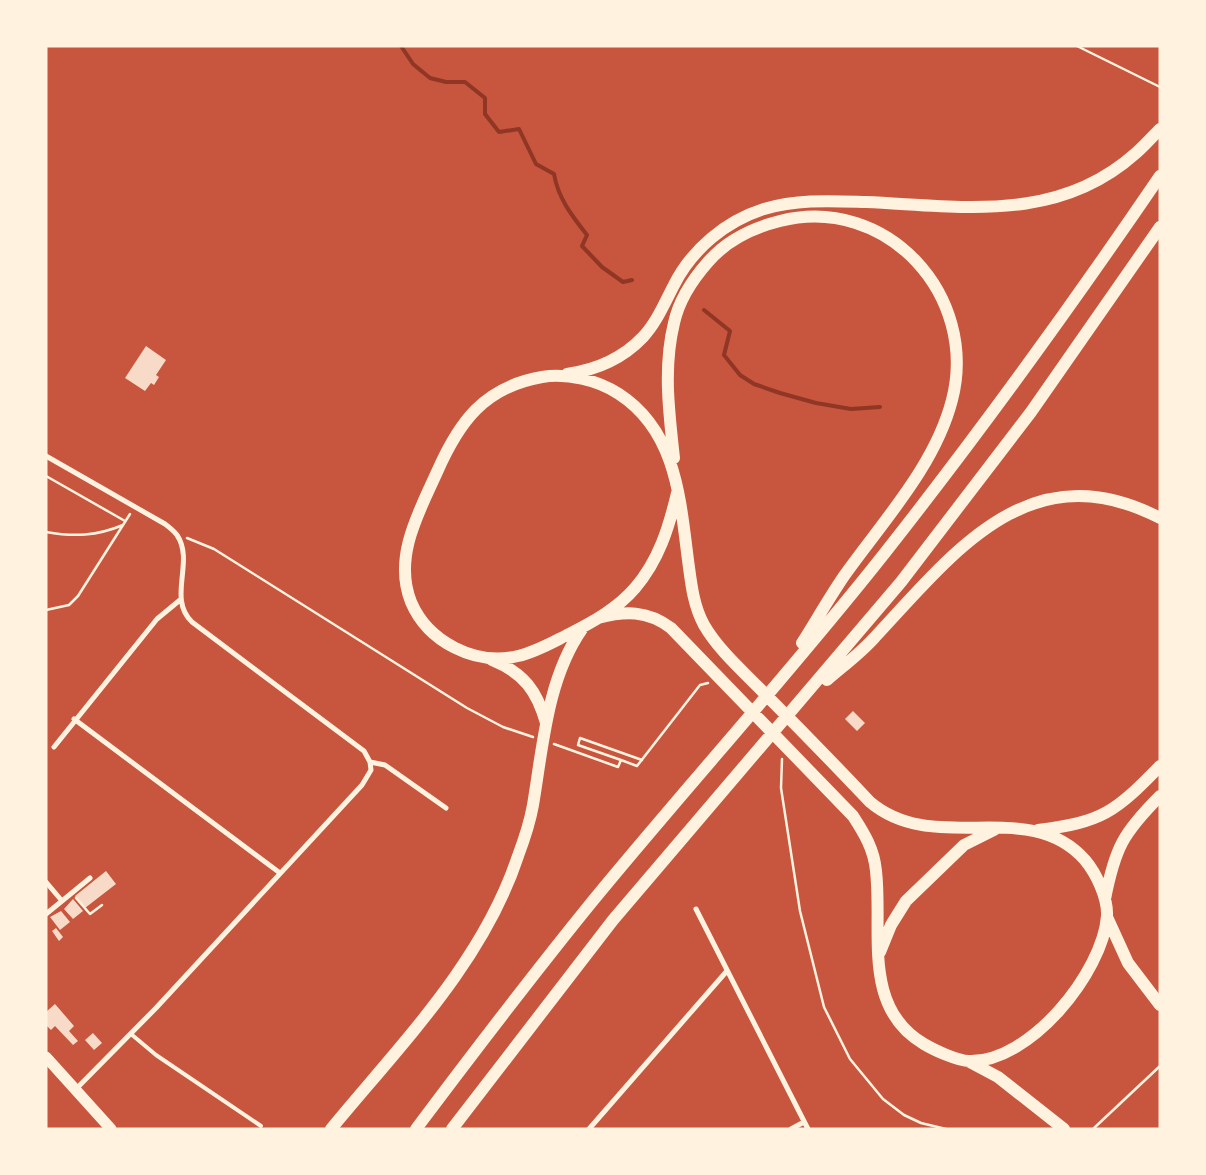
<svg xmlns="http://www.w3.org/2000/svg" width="1206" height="1175" font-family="'Noto Sans',sans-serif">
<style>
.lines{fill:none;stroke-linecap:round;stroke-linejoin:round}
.stream{stroke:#8f3625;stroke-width:4}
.building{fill:#f7dbc8}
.path{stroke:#fff3e0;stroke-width:2.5}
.service{stroke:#fff3e0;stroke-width:4}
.minor{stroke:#fff3e0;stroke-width:5}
.trunk{stroke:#fff3e0;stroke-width:11}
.motorway{stroke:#fff3e0;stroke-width:12}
</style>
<rect width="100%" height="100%" fill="#c8553d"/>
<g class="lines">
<path class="stream" d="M401,46l12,18 17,14 16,4h19l20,16v16l14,18 20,-3 17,35 18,10c4,24 18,42 33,61l-5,11 20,21 21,15 9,-2
M704,310l26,21 -6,24 16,20 14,9 26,9 36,10 35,6 29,-2"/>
</g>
<path class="building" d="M146,346l20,14 -10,15 3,2 -5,8 -3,-2 -6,8 -20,-13z
M853,711l12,12 -8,8 -12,-12z
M106,871l10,13 -31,24 -10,-12z
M73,899l10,12 -10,8 -9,-10z
M61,911l9,11 -10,8 -10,-13z
M56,928l7,9 -4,4 -7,-10z
M55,1004l19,22 -5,5 9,10 -5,4 -18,-19 -4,4 -5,-5v-13z
M93,1033l9,10 -8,7 -9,-10z"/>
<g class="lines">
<path class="path" d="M1077,46l83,41
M46,476l79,45
M46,532c28,5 51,4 77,-7
M187,538l27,11 253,159 36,19 30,10
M46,610l23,-5 9,-9 52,-82
M554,744l64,23 3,-7 -43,-15 2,-7 62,22
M782,759l-1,29 19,123 24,96 26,52 33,40 21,16 17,8 25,6
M621,760l16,6 63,-81 8,-2
M76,898l14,16 12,-9
M1093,1129l67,-63"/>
<path class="service" d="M131,1034l25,21 105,71"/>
<path class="minor" d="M46,456l119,68c4,3 9,7 12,11 18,27 -10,63 15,87l172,129 6,11 15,3 61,43
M74,719l206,154
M54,747l103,-128 23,-19
M46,882l16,19 -16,13
M62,901l28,-23
M696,909l112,220
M76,1089l80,-81 206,-223 9,-15 -1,-8
M589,1129l137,-157
M791,1129l13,-7"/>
<path class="trunk" d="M46,1057l65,72"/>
<path class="motorway" d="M567,374c29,-4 56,-16 76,-37 14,-15 22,-35 31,-52 18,-36 52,-64 90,-76 34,-10 67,-8 102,-7 95,4 191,22 270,-49 8,-7 16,-16 24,-24
M674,458c-5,-46 -11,-90 0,-135 5,-23 19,-44 34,-61 19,-22 44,-34 72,-41 107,-27 199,75 172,179 -17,66 -69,121 -108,176 -15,22 -28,45 -42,67
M598,618c27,-7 49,-8 73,10l182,188c11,17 21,33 23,55 7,60 -15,136 48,173 10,6 34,17 45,17 61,2 134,-89 138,-145 1,-18 -11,-43 -22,-56 -57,-64 -150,-3 -215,-58 -34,-36 -69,-72 -104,-107 -21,-22 -47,-44 -62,-70 -11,-20 -13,-43 -16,-65 -8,-62 -12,-129 -69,-166 -21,-14 -52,-21 -77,-17 -58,10 -83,45 -105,95 -18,40 -44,85 -26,130 17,40 64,64 107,54 18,-4 35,-14 51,-22 24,-12 49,-26 66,-46 24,-28 34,-61 42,-95
M492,660c32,13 45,31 54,63
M827,680c16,-14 34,-27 48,-43 80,-86 155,-186 285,-119
M1038,830c65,-8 77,-18 122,-64
M1105,899c10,-51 18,-66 55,-103
M1107,917l21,46 32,42
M880,952l11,-27 15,-24 58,-56 30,-15
M968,1061l30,16 66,52
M331,1129c70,-85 152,-167 187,-273 6,-16 12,-34 15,-51 10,-59 14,-126 49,-176
M416,1129c57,-76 115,-152 175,-226 96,-117 199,-230 293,-349 97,-123 188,-249 276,-378
M452,1129l161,-209 288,-338 130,-170 129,-185"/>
</g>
<rect width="1206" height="1175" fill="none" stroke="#fff3e0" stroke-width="95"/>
</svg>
